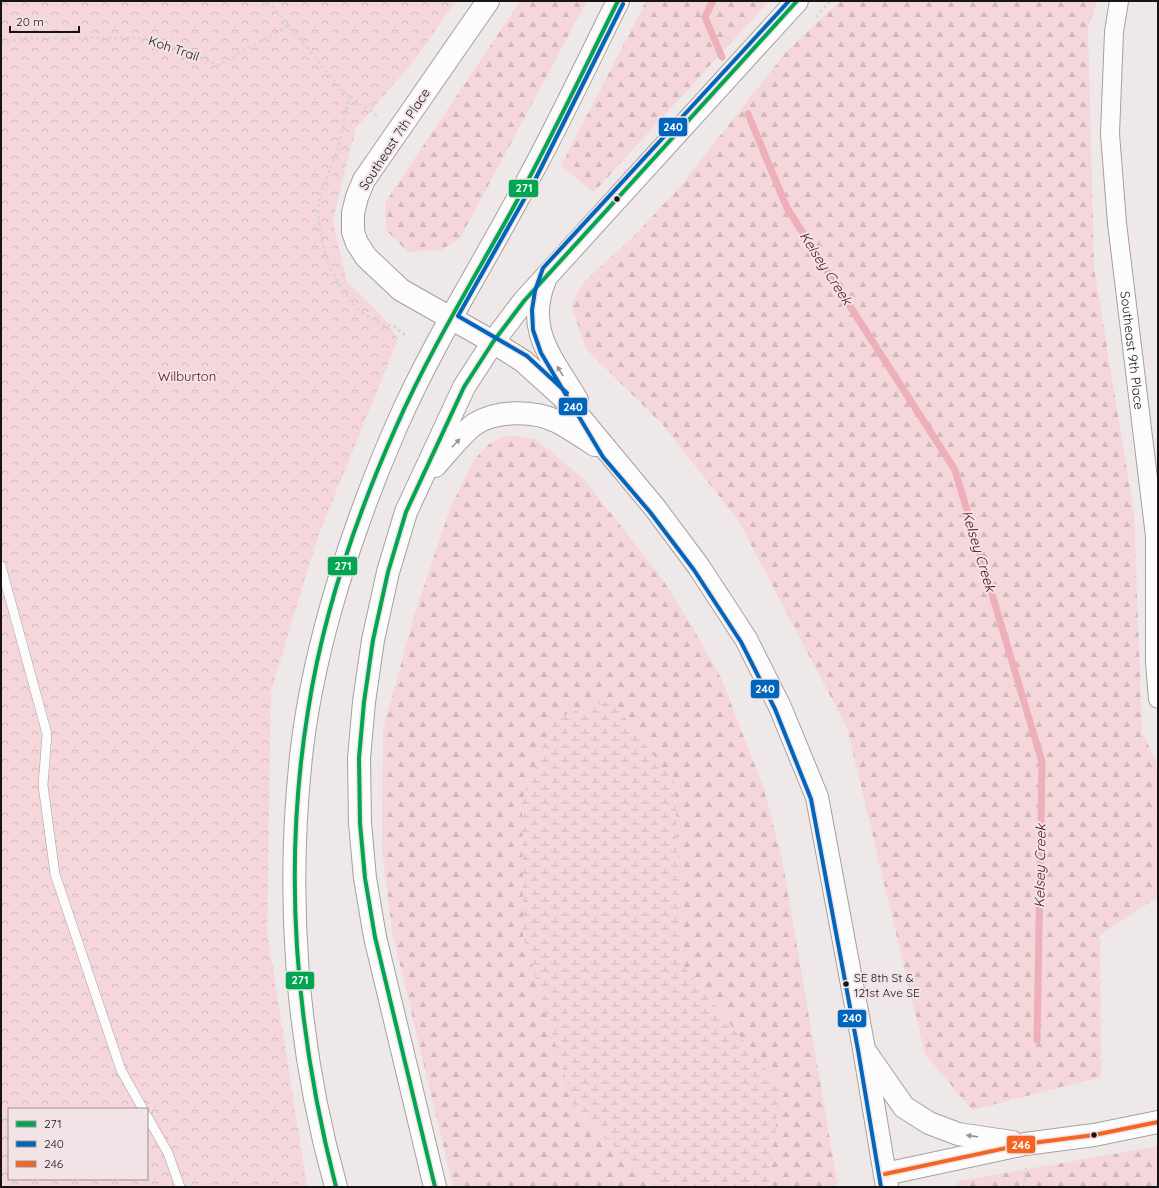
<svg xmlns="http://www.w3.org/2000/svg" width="1159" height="1188" font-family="Quicksand,sans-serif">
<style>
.forest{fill:url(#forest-firs)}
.wetland{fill:url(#wetland-marsh)}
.park{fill:url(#park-crowns);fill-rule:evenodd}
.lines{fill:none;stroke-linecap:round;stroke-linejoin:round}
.stream{stroke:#edafba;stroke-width:7}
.lane-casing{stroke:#a5a0a0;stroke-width:10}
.street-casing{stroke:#a5a0a0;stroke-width:20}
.secondary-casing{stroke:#a5a0a0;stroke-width:24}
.path{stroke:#d7d4d5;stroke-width:2.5;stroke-dasharray:3 3;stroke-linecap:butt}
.lane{stroke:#fcfcfc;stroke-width:9}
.street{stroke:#fcfcfc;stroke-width:18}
.secondary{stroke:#fcfcfc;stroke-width:22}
.bus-1-casing{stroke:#f2e4e6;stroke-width:7}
.bus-2-casing{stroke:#f2e4e6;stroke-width:7}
.bus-3-casing{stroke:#f2e4e6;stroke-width:7}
.bus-1{stroke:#00a651;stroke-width:4}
.bus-2{stroke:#0065bd;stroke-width:4}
.bus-3{stroke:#f26522;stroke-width:4}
.oneway{fill:#969494}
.bus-dot{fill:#191414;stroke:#f2e4e6;stroke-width:1.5}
.labels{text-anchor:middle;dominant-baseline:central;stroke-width:4;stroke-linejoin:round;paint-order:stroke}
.bus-label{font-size:12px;fill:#191414;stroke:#f2e4e6;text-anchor:start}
.street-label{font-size:13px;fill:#191414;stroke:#f2e4e6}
.park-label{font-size:13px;fill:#550923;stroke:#f2e4e6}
.water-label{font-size:14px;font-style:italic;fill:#560a24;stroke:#f2e4e6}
.line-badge{stroke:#f2e4e6;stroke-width:1.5}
.badge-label{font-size:11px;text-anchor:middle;font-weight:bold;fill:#fff}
</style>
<defs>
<pattern id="forest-firs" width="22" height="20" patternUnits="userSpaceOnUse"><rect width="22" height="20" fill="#f5d7db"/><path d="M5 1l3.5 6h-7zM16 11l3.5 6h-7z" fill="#d1b8bb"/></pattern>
<pattern id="wetland-marsh" width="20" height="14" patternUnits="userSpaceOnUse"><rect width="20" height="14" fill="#f5d7db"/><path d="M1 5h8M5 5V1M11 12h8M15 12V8" fill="none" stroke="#d1b8bb"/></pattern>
<pattern id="park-crowns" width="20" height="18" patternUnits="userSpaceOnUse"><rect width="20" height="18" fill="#f5d7db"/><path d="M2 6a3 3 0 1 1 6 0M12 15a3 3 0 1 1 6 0" fill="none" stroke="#d1b8bb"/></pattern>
</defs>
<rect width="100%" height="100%" fill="#eee8e8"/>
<path class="forest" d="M520,1h67l-127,237 -19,12 -33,2 -22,-22 -1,-27z
M646,1h123l-175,191 -33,-26z
M840,1h257l-9,27 6,240 40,245 8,219 16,33v132l-58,38 1,142 -129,33 -47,-56 -78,-326 -109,-208 -76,-96 -76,-75 -15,-45 14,-23 48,-44 45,-48 109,-138z
M507,435l28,4 48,39 78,99 29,46 31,55 42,108 19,72 56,329h-69l10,-100 -97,-123 -7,-179 -100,325 82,77h-204l-61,-256 -10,-82 1,-120 33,-119 33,-99 24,-50 16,-17z
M1158,1146v41h-206l8,-6z"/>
<path class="wetland" d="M611,699l64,85 7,180 98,123 -11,100h-112l-82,-77 -52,-174 -1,-136 31,-81z"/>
<path class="park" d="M1,1h455l-43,61 -57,66 -14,53 -9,41 14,60 35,34 16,23 -81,200 -46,152 -4,240 40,256h-306zM9,1109h138v70h-138z"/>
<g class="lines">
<path class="stream" d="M713,1l-8,16 17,40
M748,114l39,94 168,262 87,292 -5,278"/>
<g class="lane-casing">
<path id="lane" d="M1,566l46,168 -4,51 12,89 66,196 22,39
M147,1116l21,37 12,34"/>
</g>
<g class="street-casing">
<g id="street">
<path id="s1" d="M1119,1l-5,31 -4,102 7,89 38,313v126l3,37"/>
</g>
</g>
<g class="secondary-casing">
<path id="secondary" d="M488,1l-124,179 -7,17 -4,16v19l4,11 9,14 35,33 92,52 30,19 40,36 92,111 44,59 47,72 34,68 37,90 47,252 23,138
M545,280c-21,50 8,79 32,120
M435,466c10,-11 28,-34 40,-42 22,-14 60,-14 83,-2 13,7 25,15 37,23
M867,1054l37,53 25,16 29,11 54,8
M885,1174l140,-30 69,-9 64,-13
M336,1187c-40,-142 -51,-292 -34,-439 13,-107 51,-222 94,-321 38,-87 90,-167 134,-251 31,-57 59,-117 88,-175
M435,1187l-60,-250 -10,-59 -5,-55 -1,-65 5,-56 9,-62 15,-68 18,-60 58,-125 29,-45 31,-41 273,-300"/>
</g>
<path class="path" d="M268,1l75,90 36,26
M816,17l14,-16
M1,44l21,-6h130l67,27 69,-39
M349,95l-10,52 -19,47 -2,21 3,23 8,28 22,36 13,12 17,11h12l13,11
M1024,1187l2,-19"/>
<use href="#lane" class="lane"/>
<use href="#street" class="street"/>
<use href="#secondary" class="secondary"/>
<g class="bus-1-casing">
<path id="bus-1" d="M336,1187c-40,-156 -54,-317 -28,-476 15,-98 48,-194 88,-284 33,-75 76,-145 116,-217 38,-69 71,-139 106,-209
M435,1187l-60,-250 -10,-59 -5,-55 -1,-65 5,-56 9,-62 15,-68 18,-60 58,-125 29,-45 31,-41 273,-300"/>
</g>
<g class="bus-2-casing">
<path id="bus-2" d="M789,1l-246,267 -8,23 -3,19 1,20 8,23 62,104 47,55 44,58 47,72 34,67 36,90 47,251 23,137
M567,393l-40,-37 -69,-40 77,-136 88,-176"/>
</g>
<g class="bus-3-casing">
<path id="bus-3" d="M885,1174l140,-30 69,-9 64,-13"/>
</g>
<use href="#bus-1" class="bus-1"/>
<use href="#bus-2" class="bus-2"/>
<use href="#bus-3" class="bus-3"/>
</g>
<defs><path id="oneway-solid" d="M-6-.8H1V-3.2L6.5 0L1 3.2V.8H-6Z"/></defs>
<g class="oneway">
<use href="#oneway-solid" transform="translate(560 371) rotate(-121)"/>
<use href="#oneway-solid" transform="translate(456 443) rotate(-46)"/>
<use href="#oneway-solid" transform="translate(972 1136) rotate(-172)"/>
</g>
<g class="bus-dot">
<circle cx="617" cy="199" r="3.5"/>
<circle cx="846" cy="984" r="3.5"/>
<circle cx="1094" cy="1135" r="3.5"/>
</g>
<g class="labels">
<g class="bus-label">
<text x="854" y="977">SE 8th St &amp;<tspan x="854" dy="15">121st Ave SE</tspan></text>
</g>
<g class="street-label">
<text transform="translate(174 48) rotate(19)">Koh Trail</text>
<text transform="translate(394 139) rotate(-57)">Southeast 7th Place</text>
<text stroke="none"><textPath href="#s1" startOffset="351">Southeast 9th Place</textPath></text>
</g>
<g class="park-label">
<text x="187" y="376">Wilburton</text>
</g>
<g class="water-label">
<text transform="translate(826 268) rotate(57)">Kelsey Creek</text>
<text transform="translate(979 551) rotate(73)">Kelsey Creek</text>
<text transform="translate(1040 866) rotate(-89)">Kelsey Creek</text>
</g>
</g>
<g class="line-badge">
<rect x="658" y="117" width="30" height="20" rx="4" fill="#0065bd"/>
<rect x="508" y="179" width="31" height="19" rx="4" fill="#00a651"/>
<rect x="558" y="397" width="30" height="19" rx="4" fill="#0065bd"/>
<rect x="327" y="556" width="31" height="20" rx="4" fill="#00a651"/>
<rect x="750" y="679" width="30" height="20" rx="4" fill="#0065bd"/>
<rect x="285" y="971" width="30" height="19" rx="4" fill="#00a651"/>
<rect x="837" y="1009" width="30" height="19" rx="4" fill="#0065bd"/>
<rect x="1006" y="1135" width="30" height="19" rx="4" fill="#f26522"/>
</g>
<g class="badge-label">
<text x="673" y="131">240</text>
<text x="524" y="192">271</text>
<text x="573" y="411">240</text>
<text x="343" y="570">271</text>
<text x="765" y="693">240</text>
<text x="300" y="984">271</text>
<text x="852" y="1022">240</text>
<text x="1021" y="1149">246</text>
</g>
<rect width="1159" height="1188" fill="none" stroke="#191414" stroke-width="4"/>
<rect x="8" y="1108" width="140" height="72" fill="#f2e4e6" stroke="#9b9192"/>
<rect x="16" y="1121" width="20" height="6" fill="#00a651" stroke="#9b9192"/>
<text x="44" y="1128" font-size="12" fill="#191414">271</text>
<rect x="16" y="1141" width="20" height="6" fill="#0065bd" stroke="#9b9192"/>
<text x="44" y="1148" font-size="12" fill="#191414">240</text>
<rect x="16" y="1161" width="20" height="6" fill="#f26522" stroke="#9b9192"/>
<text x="44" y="1168" font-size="12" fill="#191414">246</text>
<path d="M10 26v6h69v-6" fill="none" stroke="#191414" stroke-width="2"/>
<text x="16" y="26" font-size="12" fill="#191414" stroke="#f2e4e6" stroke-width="3" paint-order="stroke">20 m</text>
</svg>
